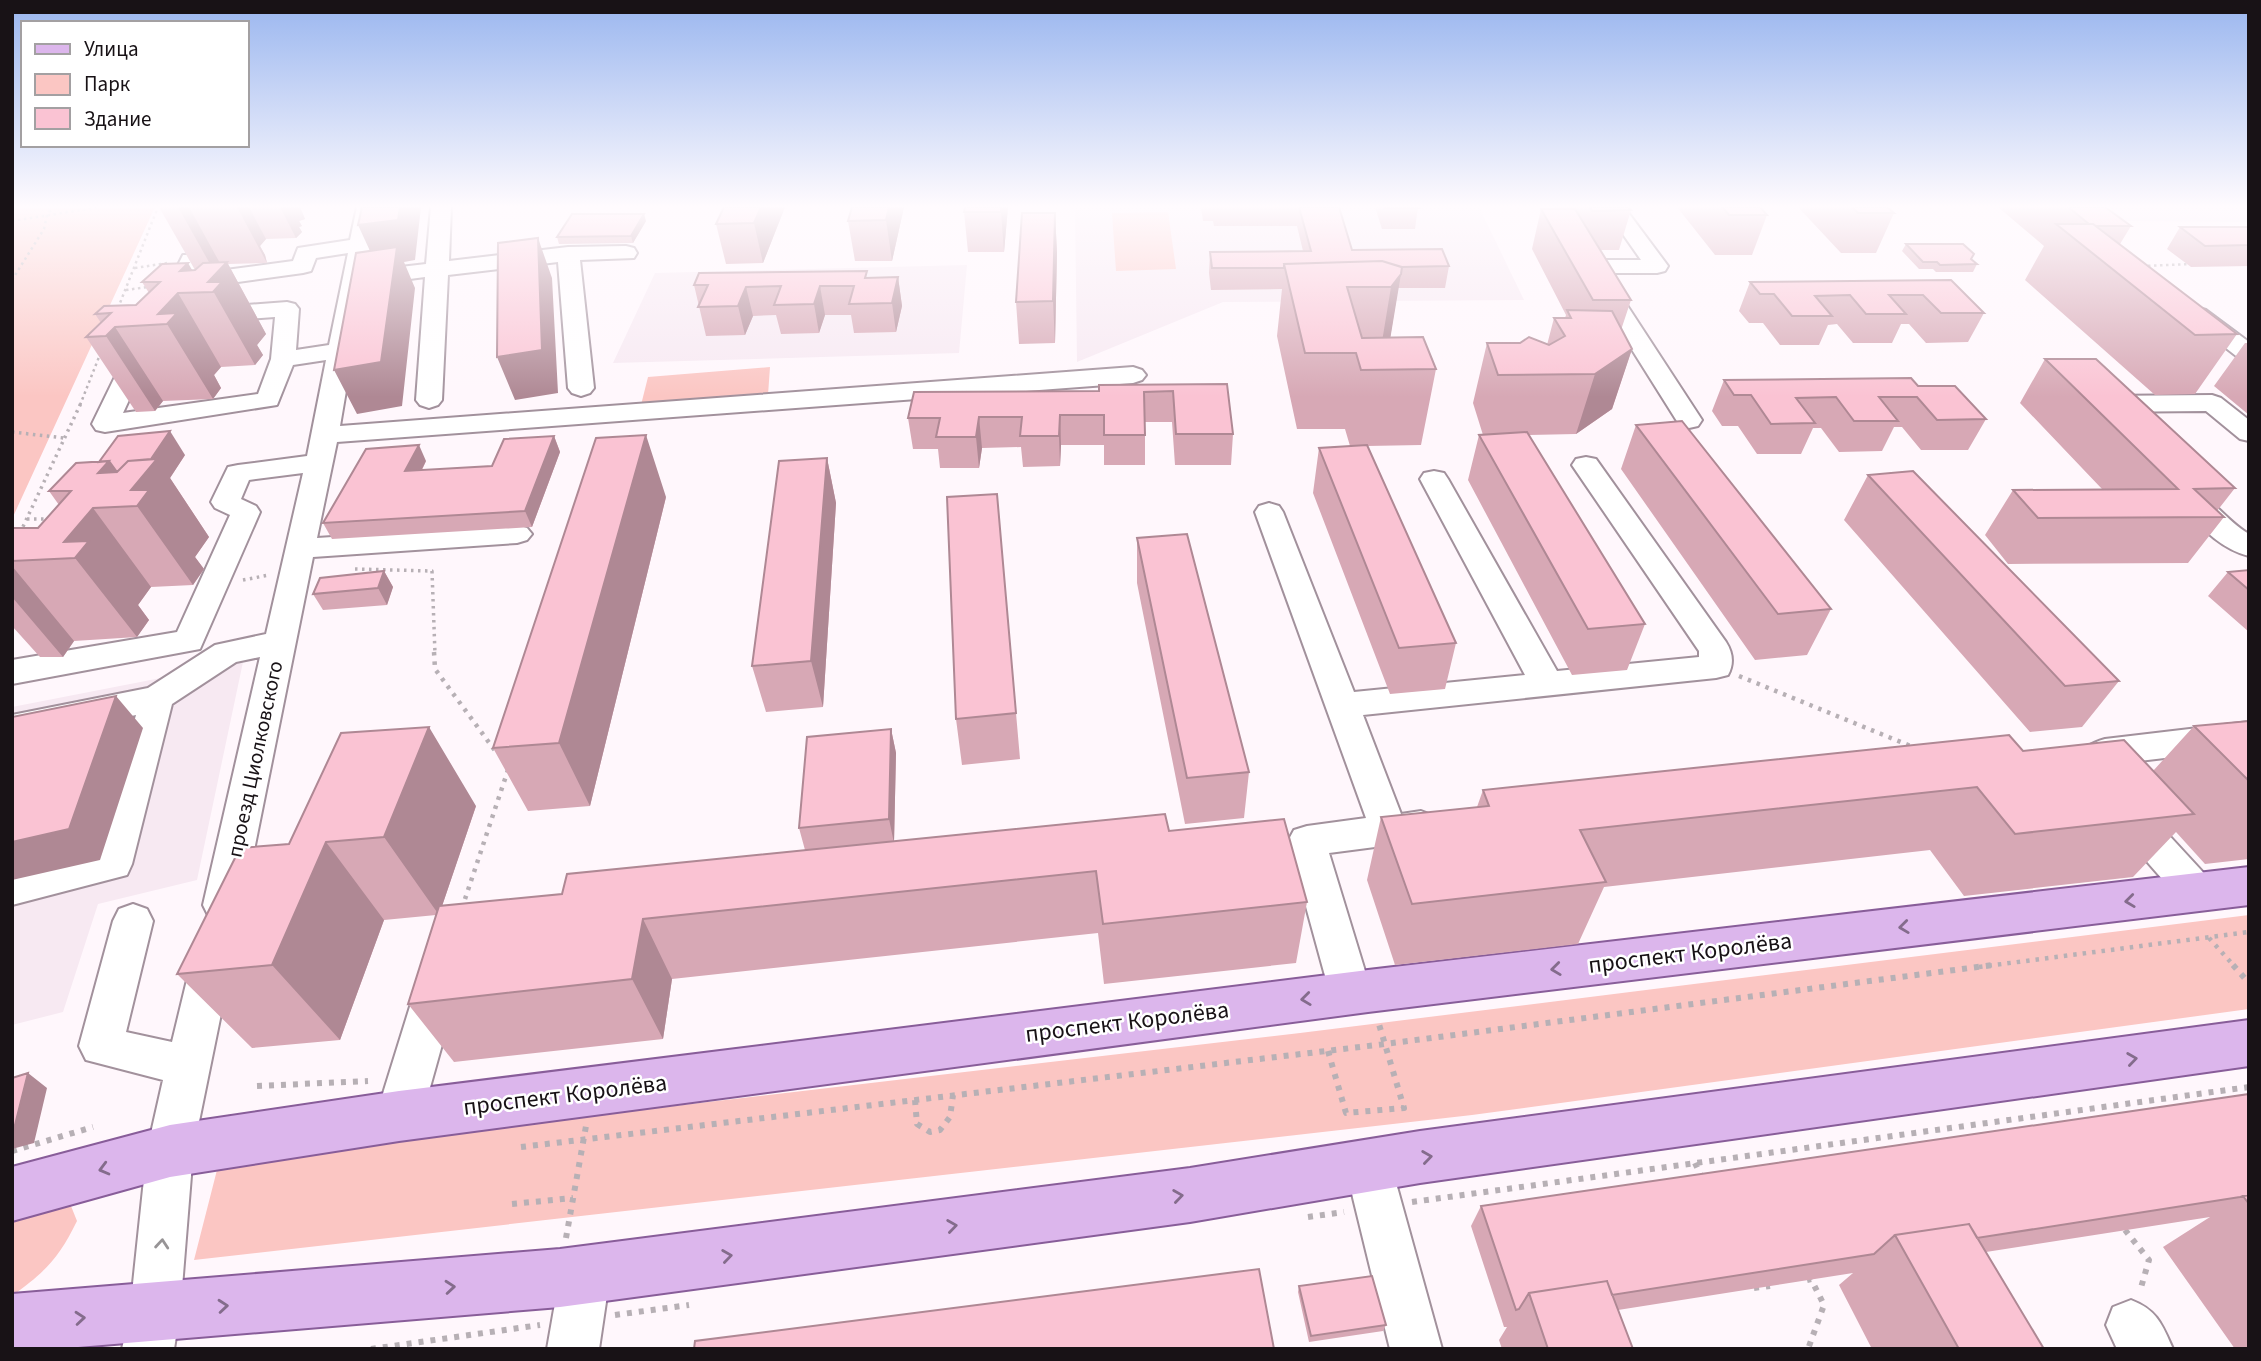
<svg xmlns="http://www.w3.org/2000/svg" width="2261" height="1361" font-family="'Source Sans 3',sans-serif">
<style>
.built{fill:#f7e9f2}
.green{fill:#fbc6c3}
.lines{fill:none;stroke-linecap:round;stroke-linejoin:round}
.minor-casing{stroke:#a2919c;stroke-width:4}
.major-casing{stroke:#885d99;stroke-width:4}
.path-far3{stroke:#b7b0b5;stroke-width:2.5;stroke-dasharray:2.5 3.5;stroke-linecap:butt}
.path-far2{stroke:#b7b0b5;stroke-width:3.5;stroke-dasharray:2.5 4.5;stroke-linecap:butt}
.path-far1{stroke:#b7b0b5;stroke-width:4.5;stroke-dasharray:3.5 6;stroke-linecap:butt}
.path{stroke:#b7b0b5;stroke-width:6;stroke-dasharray:5 7;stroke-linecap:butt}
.minor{fill:#fff;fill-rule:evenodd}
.major{fill:#dcb6ec;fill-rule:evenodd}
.wall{fill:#d7a8b5}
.shaded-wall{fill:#af8894}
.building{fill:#fac3d3;stroke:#af8894;stroke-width:2}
.oneway{stroke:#846c8c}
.oneway2{stroke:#979496}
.labels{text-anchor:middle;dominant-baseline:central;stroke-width:5;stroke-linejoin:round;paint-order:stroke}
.street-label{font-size:21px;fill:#181216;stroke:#fff}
.near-street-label{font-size:24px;fill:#181216;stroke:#fff}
</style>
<rect width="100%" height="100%" fill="#fff7fc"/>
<path class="built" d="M1075,207h404l45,93 -301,2 -146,60z
M2103,207h146v15l-130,-1z
M967,265l-8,88 -346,10 42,-90z
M243,662l-46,218 -99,24 -35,108 -51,13v-318z"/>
<path class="green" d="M12,207h143l-143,312z
M1168,212l8,57 -60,2 -4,-58z
M770,367l-2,28 -127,10 7,-28z
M2249,915v94l-777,106 -1278,145 23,-90 182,-32 901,-105z
M69,1201l8,20c-18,37 -32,51 -65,75v-84z"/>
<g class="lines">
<g class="minor-casing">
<path id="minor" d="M357,207h20l-11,64 60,-7 5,-57h20l-2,54 119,-14 58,-1 8,2 3,5 -3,5 -54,2 14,128 -4,5 -9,3 -9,-3 -4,-5 -10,-126 -110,13 -6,125 -4,5 -9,3 -9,-3 -4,-5 9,-123 -61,8 -24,141 793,-59 9,3 4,5 -4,5 -9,3 -796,59 -20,96 200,-13 10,3 5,6 -5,6 -10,3 -204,14 -70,348 -6,12 -14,4 -14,-4 -6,-12 57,-248 -24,5 -64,42 -40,160 -5,11 -115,30v-32l85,-21 39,-137 -124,26v-26l136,-27 67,-43 51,-11 37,-161 -54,7 -8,19 15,7 4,6 -60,137 -188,35v-24l165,-28 53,-117 -15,-7 -4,-6 17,-35 10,-2 69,-9 19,-96 -33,5 -16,40 -172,27 -9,-2 -4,-6 36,-74 3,-5 9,-2 9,2 3,5 -29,63 135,-19 13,-35 4,-42 -68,5 -8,-2 -4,-5 4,-5 8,-2 80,-6 8,2 4,5 -3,41 33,-5 19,-92 -32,5 -5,13 -8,2 -123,17 -8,-2 -3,-5 14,-28h16l3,5 -7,14 98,-13 5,-13 52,-8z
M1604,207h20l44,59 -3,5 -8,2h-51l96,147 -4,6 -9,2 -9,-2 -100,-159 3,-5 8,-2h50z
M2198,308l8,2 43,32v19l-9,-2 -50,-39 -4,-5 4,-5z
M2212,395l9,3 28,22v21l-9,-2 -34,-28 -108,1 -9,-3 -4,-5 4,-5 9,-3z
M1586,457l10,2 130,183c7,11 8,22 2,33l-12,3 -353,37 38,99 20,-3 13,5 6,10 -6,10 -13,5 -92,12 43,141 -6,13 -15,6 -15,-6 -6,-13 -42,-153 6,-11 13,-4 59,-8 -111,-306 4,-6 10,-3 10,3 4,6 71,180 171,-17 -105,-196 4,-6 10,-2 10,2 4,6 109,192 142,-14v-6l-127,-186 4,-6z
M2185,486c22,5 42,36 64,48v22c-32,-8 -52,-34 -74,-56l-4,-6 4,-6z
M2249,722v26l-135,16 -23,11 -13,-4 -5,-9c8,-13 18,-19 32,-23z
M2128,801l13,4 71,77 5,11 -5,11 -14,5 -14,-5 -69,-79 -5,-10 5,-10z
M133,904l14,5 6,12 -27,111 46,10 21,-87 6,-12 14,-6 14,6 6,12 -40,196 -13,161 -6,37h-52l8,-37 17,-161 16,-71 -77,-20 -7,-14 34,-125 6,-12z
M438,966l15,5 6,13 -37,132 -7,15 -16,7 -16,-7 -7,-15 41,-132 6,-13z
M1368,1142l16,7 7,16 51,184h-52l-45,-184 7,-16z
M585,1250l17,8 8,17 -11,74h-52l13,-74 8,-17z
M2131,1300c26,10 31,24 42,49h-56l-11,-24 7,-18z"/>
</g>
<g class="major-casing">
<path id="major" d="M2249,867v38l-881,107 -969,129 -229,36 -158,44v-54l158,-42 229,-34 969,-121z
M2249,1020v46l-829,117 -230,39 -630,85 -506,42h-42v-55l548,-45 630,-81 230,-37z"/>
</g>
<path class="path-far3" d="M12,221l88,-14
M2142,266l51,-2
M135,268l32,-5
M12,280l32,-51 3,-14 6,-8
M126,290l22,-3
M118,308l40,-101
M80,405l21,-53"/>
<path class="path-far2" d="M12,432l52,6
M27,519h23
M20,533l61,-130
M355,569l77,2 3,83
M243,580l26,-5"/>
<path class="path-far1" d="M434,652l1,17 61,83
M1739,676l174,71
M462,908l46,-138
M2209,938l26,29
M1979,967l270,-35"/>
<path class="path" d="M2233,965l16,18
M1328,1051l18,62 58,-5 -26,-87
M257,1086l111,-5
M915,1100l2,24 13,8 10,-2 10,-13 3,-22
M521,1147l864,-103 608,-79
M12,1151l81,-24
M1695,1163l8,17
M1412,1202l837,-115
M512,1204l61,-6
M1308,1217l36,-5
M2125,1230l24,30 -9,31
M566,1238l20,-112
M1807,1280l4,-1 13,26 -16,44
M1754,1288l16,-2
M615,1315l74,-10
M371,1349l169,-24"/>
<use href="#minor" class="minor"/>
<use href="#major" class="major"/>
</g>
<path class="wall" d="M159,207h141l5,12 -6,2 3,5 -3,1 3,5 -6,6 -30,1 -6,7 5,9 2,8 -39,1 38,70 -9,11 6,10 -8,10 -34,2 -7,8 7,13 -8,11 -50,2 -8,10 -19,1 -50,-75 15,-14 -6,-9 41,-9 13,-12 -7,-11 53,-12z
M724,207h61l-22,56 -37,1 -10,-40z
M852,207h52l-12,54h-37l-7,-40z
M1008,207l-4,45h-36l-4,-40z
M1201,207h138l13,43 97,16 -4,22h-47l-8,50 46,31 -15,76 -54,1 89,197 -11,46 -55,5 -77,-201 6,-45 31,-2 -5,-17h-48l-20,-93 5,-47 -71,1 -2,-17 1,-21 93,-1 -6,-25h-83l-1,-5h-10z
M1375,207h43l-3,22h-33z
M1554,207h74l3,3 -12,40h-19l31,50 -10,30 11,19 -20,60 -36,25 -47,1 116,189 -18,46 -55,5 -104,-195 11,-45h4l-10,-32 14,-60 60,2 7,-27h11l1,-3 -34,-66 9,-40h15z
M1677,207h83l7,8 -15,40h-37z
M1798,207h89l7,6 -18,40h-35z
M1998,207h107l26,19 -11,18 117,90 -42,60 -40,1 -130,-115 19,-34z
M1055,213l2,40 -2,90 -36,1 -3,-42z
M646,221l-13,22 -74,1 -2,-7z
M2180,227h69v39l-58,1 -24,-18z
M1906,244l66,16 5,4 -4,8h-37l-3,-3h-14l-17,-18z
M898,277l4,29 -6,26 -42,1 -3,-18h-26l-6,18 -38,1 -5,-19 -23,1 -8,19 -39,1 -12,-51z
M1951,280l33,33 -16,29 -42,1 -17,-19h-8l-9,19h-39l-16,-19 -9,1 -9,20h-39l-17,-22h-14l-10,-12 11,-29z
M2245,343h4v72l-35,-29z
M2045,359l190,129 -18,23 7,6 -36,46 -180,1 -23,-29 28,-45 89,-1 -82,-86z
M1724,380l194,6 68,33 -18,31h-47l-19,-23h-8l-12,24 -43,1 -18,-24h-8l-12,26h-44l-19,-28h-16l-10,-15z
M1227,384l6,50 -2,31h-56l-3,-43h-27v43h-41v-20h-43l-1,21 -37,1 -2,-20 -39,1 -3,20h-39l-2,-19h-25l-5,-31 191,-27z
M1636,425l195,184 -24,46 -52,5 -134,-191z
M554,436l6,16 -28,75 -200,12 -9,-16 103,-62 -4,9 70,-4z
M185,455l-15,23 39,59 -14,20 9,12 -11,16 -42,2 -13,18 11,15 -12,17 -63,4 -11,16h-23l-28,-31v-98h26l21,-23 -10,-14 50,-29z
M827,458l9,45 -13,204 -57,5 -14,-46z
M1868,475l251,206 -37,46 -52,5 -186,-212z
M997,494l23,265 -58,6 -6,-46z
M666,497l-76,309 -62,5 -35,-63z
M1137,538l112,234 -5,46 -59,6 -48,-241z
M2249,570v62l-41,-36 20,-24z
M384,571l9,16 -6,18 -64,5 -10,-16z
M2249,721v138l-44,5 -29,-32 -43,45 -169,19 -34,-46 -326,37 -26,57 -183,21 -28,-85 14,-63 96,-10 6,-17 540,-39 130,20 41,-45z
M891,729l5,24 -2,88 275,-10 138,71 -11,61 -192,21 -6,-51 -426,46 -9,60 -209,23 -46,-58 28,-89 -52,5 -44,120 -88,8 -75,-74 112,-130 187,-38 -34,100 120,-12 243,-44 -6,-22z
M2249,1094v255h-14l-72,-102 47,-30 -224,35 58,97h-172l-33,-64 14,-12 -235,37 15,39h-131l-3,-9 8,-13h-3l-33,-101 10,-20z
M1299,1286l87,39 -3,6 -74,11 -11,-50z"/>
<path class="shaded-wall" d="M178,207h11l32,58 -7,6z
M237,207h12l17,32 -6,7 5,9 2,8z
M280,207h20l5,12 -6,2 3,5 -3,1 3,5 -6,6z
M400,207h21l-6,53 -11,2 11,26 -13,118 -45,8 -23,-44 43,-104 -19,-41z
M761,207h24l-22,56 -9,-40z
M889,207h15l-12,54 -6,-41z
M1001,207h7l-4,45 -3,-40z
M1055,213l2,40 -2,90 -2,-42z
M644,214l2,7 -13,22 -2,-7z
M538,238l14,40 6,115 -43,7 -18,-43z
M227,262l39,72 -9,11 6,10 -8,10 -47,-83z
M188,263l17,29 -25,-21z
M1401,274l-12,72 -10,14 12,-73z
M898,277l4,29 -6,26 -4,-29z
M820,286l5,29 -6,18 -5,-29z
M746,287l7,29 -8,19 -7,-29z
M178,293l43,74 -7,8 7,13 -8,11 -46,-75 -9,-10z
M115,327l48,74 -8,10 -49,-75z
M1632,349l-20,60 -36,25 19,-60z
M1060,415l1,30 -1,21 -1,-30z
M979,417l3,31 -3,20 -3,-31z
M170,431l15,24 -15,23 39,59 -14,20 9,12 -11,16 -56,-79 -39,-33 11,-12 22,29z
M646,435l20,62 -76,309 -31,-63z
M554,436l6,16 -28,75 -7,-16z
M419,445l7,16 -13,26 -8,-16z
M827,458l9,45 -13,204 -12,-46z
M93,508l58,79 -13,18 11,15 -12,17 -62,-79 -11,-16z
M12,566l62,75 -11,16 -51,-60z
M384,571l9,16 -6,18 -9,-17z
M116,696l27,32 -43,132 -88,20v-38z
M429,727l47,79 -37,109 -55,-78z
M891,729l5,24 -2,90 -5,-24z
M326,842l58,78 -44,120 -68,-75z
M643,919l29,60 -9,60 -31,-60z
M28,1073l19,15 -13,55 -22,6v-19z"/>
<path class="building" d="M362,207h38l-2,13 -40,5z
M724,207h37l-7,16 -38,1z
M852,207h37l-3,13 -38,1z
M965,207h36v5h-37z
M1299,207h40l13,43 90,-1 7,17 -48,1 -19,-6 -98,3v4h-72l-2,-16 101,-1z
M1385,207h33l1,1h-34z
M1590,207h38l3,3 -39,1z
M1722,207h38l7,8h-38z
M1852,207h35l7,6h-36z
M2068,207h37l26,19h-35l-3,-2h-4z
M1541,209h34l56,91h-38z
M1022,213h33l-2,88 -37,1z
M572,214h72l-13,22 -74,1z
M2056,224h37l144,110 -42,1z
M2180,227h69v18l-44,1z
M538,238l4,112 -45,7 1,-114z
M1906,244h57l11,10 -3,5 6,5 -37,1 -3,-3h-14z
M397,247l-16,115 -47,8 22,-117z
M1382,261l20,6 -1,7 -10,13h-44l15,51 61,-1 13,32 -75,1 -5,-17h-51l-21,-89z
M227,262l-19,20h14l-9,10 -35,1 -20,21 19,-1 -10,11 -52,3 -9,9 -20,1 25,-24 -16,1 9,-8 32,-1 24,-23h-18l20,-18 26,-1 -8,8 15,-1 8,-7z
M867,271l-2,7 33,-1 -6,26 -43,1 5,-18h-34l-6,18 -40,1 7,-19 -35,1 -8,19 -40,1 10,-22h-14l5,-12z
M1951,280l33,33h-43l-18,-18h-34l17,19h-40l-16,-19 -35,1 17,20h-40l-18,-22h-14l-10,-12z
M1567,310l45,1 20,38 -37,25 -97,1 -11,-32h33l9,-6 20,8 16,-9 -11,-18h17z
M2045,359h51l139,129 -41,1 30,28 -186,1 -25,-28 165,-1z
M1911,378l7,8h37l31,33 -49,1 -20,-23h-38l19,24h-44l-18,-24 -40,1 19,25 -44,1 -20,-29h-17l-10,-15z
M1227,384l6,50h-57l-3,-43 -29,1 1,43h-41v-20h-44l-1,21h-39l2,-19h-43l-3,20h-40l4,-19h-32l6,-26 185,-1v-6z
M1682,421l149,188 -53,5 -142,-189z
M170,431l-19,28 -23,2 -11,11 -8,-11 -10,1 19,-26z
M1527,432l118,192 -57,5 -109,-194z
M646,435l-87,308 -66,5 103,-310z
M554,436l-29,75 -202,12 43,-74 53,-4 -14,26 87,-5 12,-27z
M1367,445l89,198 -57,5 -80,-200z
M827,458l-16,203 -59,5 27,-205z
M157,459l-26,31h18l-12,16 -44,2 -29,34 25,-1 -14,17 -63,3v-33h26l33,-37h-22l27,-28 33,-2 -11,12 19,-1 11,-11z
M1913,471l206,210 -54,5 -197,-211z
M997,494l19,219 -60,6 -9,-222z
M1187,534l62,238 -62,6 -50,-240z
M2249,570v20l-21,-18z
M384,571l-6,17 -65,6 7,-16z
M116,696l-47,133 -57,13v-125z
M2249,721v60l-55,-55z
M429,727l-45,110 -58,5 -54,123 -95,9 63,-126 49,-4 52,-111z
M891,729l-2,90 -90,9 8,-91z
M2009,735l14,16 101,-11 70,74 -179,20 -38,-47 -397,43 26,52 -194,22 -31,-87 108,-11 -6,-16z
M1165,814l4,17 115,-12 23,83 -204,22 -7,-53 -453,48 -11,60 -224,25 31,-98 123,-12 5,-20z
M28,1073l-14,56 -2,1v-52z
M2249,1094v101l-9,2 -263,41 -8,-14 -74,11 -21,19 -262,41 -5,-14 -78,12 -10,16 -3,1 -35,-104z
M2249,1195v9l-6,-8z
M1969,1224l75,125h-85l-64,-114z
M1259,1269l15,80h-580l1,-8z
M1372,1276l14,49 -75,11 -12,-50z
M1607,1281l26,68h-85l-19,-56z"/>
<defs><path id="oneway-chevron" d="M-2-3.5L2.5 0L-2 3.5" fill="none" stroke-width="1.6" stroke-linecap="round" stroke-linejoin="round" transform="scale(1.75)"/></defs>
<g class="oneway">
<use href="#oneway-chevron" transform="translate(2130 901) rotate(173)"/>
<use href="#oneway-chevron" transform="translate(1904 927) rotate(173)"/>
<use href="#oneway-chevron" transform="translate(1556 969) rotate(173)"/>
<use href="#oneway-chevron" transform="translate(1306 999) rotate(173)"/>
<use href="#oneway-chevron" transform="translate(2132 1059) rotate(-8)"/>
<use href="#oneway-chevron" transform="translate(1427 1157) rotate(-8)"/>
<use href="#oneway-chevron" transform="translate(104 1169) rotate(165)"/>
<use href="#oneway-chevron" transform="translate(1178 1196) rotate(-8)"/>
<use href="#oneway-chevron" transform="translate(952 1226) rotate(-8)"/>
<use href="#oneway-chevron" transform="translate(727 1256) rotate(-8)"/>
<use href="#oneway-chevron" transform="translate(450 1287) rotate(-5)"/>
<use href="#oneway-chevron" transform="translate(223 1306) rotate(-5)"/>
<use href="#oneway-chevron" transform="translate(80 1318) rotate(-5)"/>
</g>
<use class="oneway2" href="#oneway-chevron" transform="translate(162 1244) rotate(-85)"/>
<linearGradient id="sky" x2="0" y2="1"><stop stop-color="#9ab6ef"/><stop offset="0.52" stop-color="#fffbfe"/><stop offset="1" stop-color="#fffbfe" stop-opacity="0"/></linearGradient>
<rect width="2261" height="397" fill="url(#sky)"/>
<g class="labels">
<g class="street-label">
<text transform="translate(255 759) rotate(-78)">проезд Циолковского</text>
</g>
<g class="near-street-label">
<text transform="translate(1690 953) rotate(-7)">проспект Королёва</text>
<text transform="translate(1127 1022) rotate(-7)">проспект Королёва</text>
<text transform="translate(565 1095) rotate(-7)">проспект Королёва</text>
</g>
</g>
<rect width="2261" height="1361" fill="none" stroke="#181216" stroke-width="28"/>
<rect x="21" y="21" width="228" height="126" fill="#ffffff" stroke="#a3a0a2" stroke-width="2"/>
<rect x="35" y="44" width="35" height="10" fill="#dcb6ec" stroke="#a3a0a2" stroke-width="2"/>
<text x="84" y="56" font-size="21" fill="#181216">Улица</text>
<rect x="35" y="74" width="35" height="21" fill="#fbc6c3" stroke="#a3a0a2" stroke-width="2"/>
<text x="84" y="91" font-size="21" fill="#181216">Парк</text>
<rect x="35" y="108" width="35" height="21" fill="#fac3d3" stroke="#a3a0a2" stroke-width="2"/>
<text x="84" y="126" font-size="21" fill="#181216">Здание</text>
</svg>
